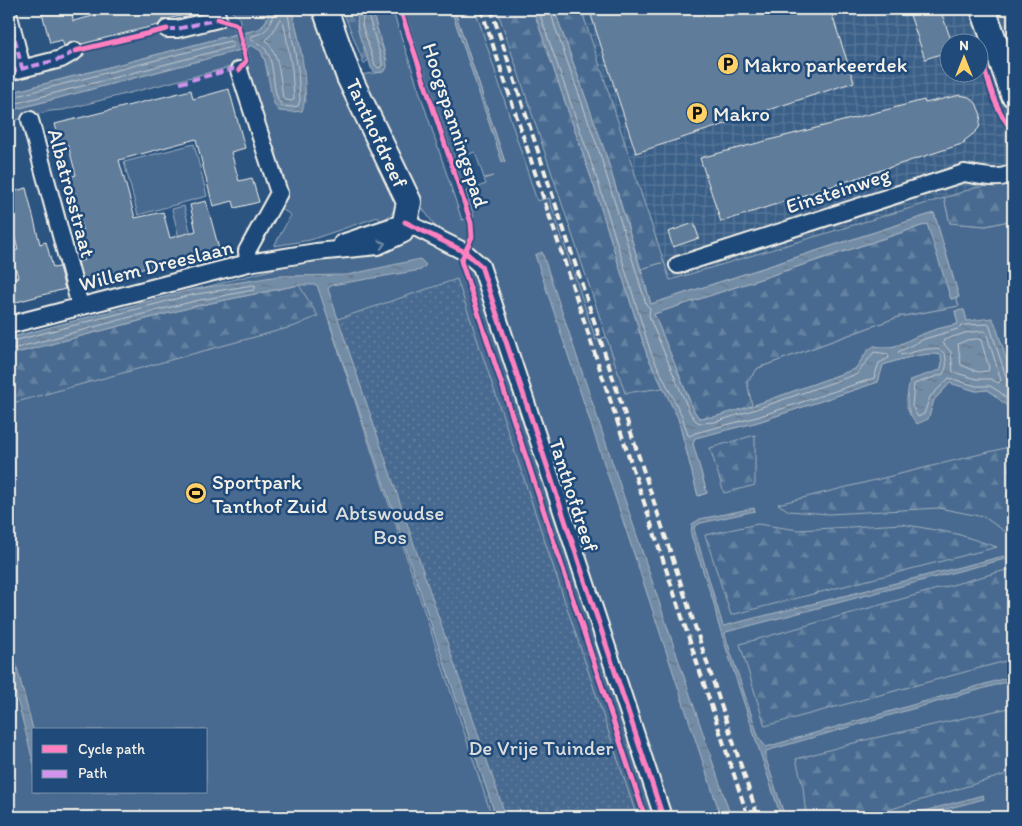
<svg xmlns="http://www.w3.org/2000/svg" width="1022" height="826" font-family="Itim,sans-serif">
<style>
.built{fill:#3b6088}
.industrial{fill:url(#industrial-grid);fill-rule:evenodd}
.green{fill:#496b90;stroke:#9eaebc;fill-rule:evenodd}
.forest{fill:url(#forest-firs);stroke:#9eaebc}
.garden{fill:url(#garden-dots);stroke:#9eaebc}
.water{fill:url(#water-ripples);stroke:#a7b4c0}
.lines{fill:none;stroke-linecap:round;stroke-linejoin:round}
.shore{stroke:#c0c9ce;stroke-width:1}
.building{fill:#5e7b9a;stroke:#f4f1e8}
.street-casing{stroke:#f4f1e8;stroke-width:20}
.secondary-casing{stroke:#f4f1e8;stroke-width:28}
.street{stroke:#1f4a7a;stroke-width:16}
.secondary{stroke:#1f4a7a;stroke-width:24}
.rail{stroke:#f4f1e8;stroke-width:4;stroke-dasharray:8 4;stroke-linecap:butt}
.quiet{stroke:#d193ec;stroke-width:4;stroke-dasharray:8 4;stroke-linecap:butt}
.cycleway-casing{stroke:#1f4a7a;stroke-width:8}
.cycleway{stroke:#ff80c0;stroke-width:5}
.oneway{stroke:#748da6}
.labels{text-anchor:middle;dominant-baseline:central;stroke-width:5;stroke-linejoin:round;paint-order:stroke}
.poi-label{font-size:21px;fill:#f4f1e8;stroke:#1f4a7a;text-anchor:start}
.street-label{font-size:21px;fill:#f4f1e8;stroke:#1f4a7a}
.park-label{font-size:21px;fill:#dadddb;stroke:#1f4a7a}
</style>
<defs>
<pattern id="industrial-grid" width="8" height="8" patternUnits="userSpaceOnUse" patternTransform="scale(1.25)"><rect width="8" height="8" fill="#3b6088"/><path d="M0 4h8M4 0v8" fill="none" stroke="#587799"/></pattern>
<pattern id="forest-firs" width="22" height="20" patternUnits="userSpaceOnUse" patternTransform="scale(1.25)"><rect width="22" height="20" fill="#496b90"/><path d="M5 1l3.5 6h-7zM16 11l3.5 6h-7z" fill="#6481a0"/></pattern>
<pattern id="garden-dots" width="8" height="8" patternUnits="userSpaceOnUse" patternTransform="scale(1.25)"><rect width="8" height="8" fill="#496b90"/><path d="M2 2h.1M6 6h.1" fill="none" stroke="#6481a0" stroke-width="1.8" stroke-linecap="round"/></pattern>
<pattern id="water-ripples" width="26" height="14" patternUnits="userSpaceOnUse" patternTransform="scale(1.25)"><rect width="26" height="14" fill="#738ca6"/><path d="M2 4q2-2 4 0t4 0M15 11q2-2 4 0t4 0" fill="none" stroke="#647484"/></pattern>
</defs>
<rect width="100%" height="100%" fill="#2c5481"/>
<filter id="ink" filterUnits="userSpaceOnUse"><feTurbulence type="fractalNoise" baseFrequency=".02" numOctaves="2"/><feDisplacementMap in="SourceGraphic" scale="10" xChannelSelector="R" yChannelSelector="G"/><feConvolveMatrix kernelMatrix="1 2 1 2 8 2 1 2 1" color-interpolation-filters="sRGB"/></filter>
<g filter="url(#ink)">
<path class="built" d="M475,9h22l270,808 -227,-607z"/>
<path class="industrial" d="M554,9h459v191l-362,104zM950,42h30v30h-30z"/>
<path class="green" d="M228,9h40l-1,10 -7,10 -17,4 -4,-16z
M291,9h25l81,187c0,14 -5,20 -17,25l-2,-4 -68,23 -36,6 17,-31 -11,-7 -36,-135 6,-12 -3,-13 4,-4 10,7 4,10 5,20 36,21c-3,-31 -5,-64 -15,-93z
M404,9h47l52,153h2l-51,-153h21l62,192 12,-3 47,142 42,-13 9,28 31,63 20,78 9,-3 -14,-49 2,-6 63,-16 120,-40 5,-17c14,-5 44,-14 58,-10l1,9 -2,6 -33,26v11l3,8 18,4 6,-19 16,-17 26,8 12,-1 17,14 6,7h2v406h-1004v-479l427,-111 -14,-19 -64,-133 25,-3 4,-12 -13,-42 19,-6 69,208 12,-3 -8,-26 20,-7 -2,-5 9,-3 -9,2 -9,-26 -11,4 9,25 -8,4 -3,-2zM34,730h172v62h-172z
M219,24l14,1 3,9 -227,59v-14l65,-25 94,-23z
M240,50l3,11 -1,3 -179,46 -13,1 -41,11v-11z
M194,144l13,52 -69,19 -14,-53z
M944,198l6,25 36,3 27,-6v37l-4,4 4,5v114l-46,-59 -3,-11 -9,1 3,13c-12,3 -24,5 -35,10 -22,8 -24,16 -49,12l-19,23 -103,37 -5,-24 11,-14 140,-51 60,-11 -2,-8 3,-1 -25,-84 -283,91 -10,-35 23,-7 6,18z
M184,206l13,53 -12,3 -13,-53z"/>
<path class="forest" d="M342,9h18l-3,17 11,34 -4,4z
M497,9h36l61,177 53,169 16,33 -38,5z
M554,9h27c29,84 54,169 83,253l-23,7 -37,-120z
M1013,182v38l-27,6 -36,-3 -6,-25 30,-10z
M928,224l23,75 5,-1 3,8 -61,11 -140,51 -11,14 5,24 -38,11 -15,1 -5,-7 -40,-97z
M299,285l19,31 -23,10 -286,78v-49l187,-49z
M755,435v50l-31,8 -14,-45z
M1013,446v91l-29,-20 -45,-9 -110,6 -40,-3 -11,-7z
M758,524l40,6 104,-6 55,10 40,13 -266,68 -26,-80z
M1013,568v91l-248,67 -25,-82z
M1013,707v55l-9,13 -139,42h-59l-3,-30 -7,-28 65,-18z"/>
<path class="garden" d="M457,279l180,538h-145l-163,-495z"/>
<path class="water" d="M268,9h23c7,22 20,81 11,102l-10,1 -13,-1 -6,-9 -8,-41 -4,-10 -10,-6 -4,3 -4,-15c17,-4 25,-4 25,-24z
M360,9h44l-28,7 -2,2 13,46v4l-4,4 -8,1 -4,-5c-5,-19 -20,-40 -11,-59z
M451,9h3l51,153h-3z
M533,9h21l50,140 47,155 283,-91 25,84 -8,2 -24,-75 -273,90 40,97 5,7 15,-1 38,-11 103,-37 13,-19 6,-4c25,4 27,-4 49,-12 11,-5 23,-7 35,-10l-3,-13 9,-1 3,11 25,-3 3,5 18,57v31h-2l-6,-7 -17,-14 -12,1 -26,-8 -16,17 -6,19 -11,5c-12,-14 -11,-27 -7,-44l30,-10 2,-6 -1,-9c-13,-4 -44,5 -58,10l-5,17 -120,40 -63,16 -2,6 14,49 -9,3 -20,-78 -31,-63 -53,-169z
M236,34l4,16 -231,61v-18z
M542,252l189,565h-10l-186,-562z
M420,259l6,6 -5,5 -89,15 -4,4 178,528h-10l-179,-532h-18l-103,21 -187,49v-17l181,-48 89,-14 68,-1z
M754,508l1,3 -54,12 -6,3 -1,3 29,97 281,-70 1,3 -279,73 -1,3 34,103 7,9 247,-71v4l-247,71v8l19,58h-4l-63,-194 -4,-19 -23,-69 1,-11 8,-5z
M9,637l25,96v32l-25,-97z
M983,795l1,4 -68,18h-14z"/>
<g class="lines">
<path class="shore" d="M273,9c-1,17 -5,23 -21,27l-2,3c5,3 13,6 16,11 11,17 4,42 16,56l10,1 6,-1 2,-6 -2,-31 -11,-60
M364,9l-2,16 13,40 4,3 3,-2v-5l-13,-43 4,-6 11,-3
M538,9l61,176 52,168 31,63 6,19 2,1 5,-3 62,-16 117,-39 5,-15 10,-5 -1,-4 -14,-2 -17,22 -104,36 -38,12 -15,1 -4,-2 -6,-8 -38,-89 -3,-9 1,-6 -4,-5 -47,-153 -44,-124 -5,-18
M281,19l3,5 8,45 2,30 -2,2 -6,-1 -3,-2c-3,-20 -3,-42 -17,-58l7,-8 6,-12z
M9,98l221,-57 3,2 -1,4 -223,58
M983,331l3,1 15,48 -2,3 -9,-4h-13l-24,-7 -2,-20 -8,-9 1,-3 21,-7z
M978,339l3,1 8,28 -1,3 -10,1 -17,-7 -3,-21 9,-4z
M9,342l182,-47 62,-10 3,1 -2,4 -59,11 -64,16 -122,33
M1013,380h-4l-3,-3 -17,-53 -26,1 -5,4 -34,10 -26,13 3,3c12,-2 43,-15 45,4 1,6 0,10 -3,15l-29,10 -2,22 6,11 6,-3 6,-17 19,-19 27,8h14l10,6 13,14"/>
</g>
<path class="building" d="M41,9h31l1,12 48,-12h74v4l-33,7 -4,5 -33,8 -43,11 -7,-3 -11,5 -2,-6 -12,3z
M589,9h241l24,73 -218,71z
M908,9h32l10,28v14l-25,8z
M229,89l16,59 -14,4 8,29 13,-3 7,24 -24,6 -2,-7 -20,5 -17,-67 -77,21 16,58 28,-6 7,26 26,-7 -6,-26 16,-4 13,48 -135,35 -6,-22 6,-2 -6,-26 5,-1 -14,-56 7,-2 -8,-30 -7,2 -6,-23 136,-34 2,9z
M960,95l9,2 7,6 5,12 -2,13 -6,6 -9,7 1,2 -244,79 -21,-64 224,-58 1,3z
M26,188l14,56 6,-2 7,26 6,-1 6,22 -56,15v-24l9,-3 -7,-26 7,-1 -9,-35v-22z
M694,223l5,15 -26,9 -5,-15z"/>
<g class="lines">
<g class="street-casing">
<path id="street" d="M9,16l13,52
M167,29h10l41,-10 -3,-10
M239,70l40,123 -32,58 1,12
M9,72l52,-13 14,-8
M30,120l50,186
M405,222l60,30 16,14 182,551
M342,243l63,-21
M678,265l286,-92c15,2 37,9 49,-1
M9,325l239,-62 68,-11 62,-6 26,-12 1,-12"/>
</g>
<g class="secondary-casing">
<path id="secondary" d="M325,9l24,68 60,125 -4,20
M983,9l30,85"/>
</g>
<use href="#street" class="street"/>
<use href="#secondary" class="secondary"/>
<path class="rail" d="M481,9l267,808
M491,9l267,808"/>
<path class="quiet" d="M9,16l13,52
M167,29h10l41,-10 -3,-10
M9,72l52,-13 14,-8
M180,83l53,-14 6,1"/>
<g class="cycleway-casing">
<path id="cycleway" d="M400,9l71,214 1,14 -11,24 184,556
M218,19l17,5 3,2 8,35 -7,9
M75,51l92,-22
M980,53c8,26 14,58 33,77
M405,222l60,30 16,14 182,551"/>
</g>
<use href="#cycleway" class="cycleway"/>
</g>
<defs><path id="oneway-chevron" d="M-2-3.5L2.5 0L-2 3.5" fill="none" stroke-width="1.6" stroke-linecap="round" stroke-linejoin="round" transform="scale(1.25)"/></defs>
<use class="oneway" href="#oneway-chevron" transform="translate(382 244) rotate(-17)"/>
</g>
<defs>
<g id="parking-disc" transform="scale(1.125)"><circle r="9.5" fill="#ffd166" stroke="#1f4a7a"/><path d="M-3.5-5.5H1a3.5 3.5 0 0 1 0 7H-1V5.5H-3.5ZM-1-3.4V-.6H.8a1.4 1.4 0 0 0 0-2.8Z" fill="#111"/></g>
<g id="stadium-disc" transform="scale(1.125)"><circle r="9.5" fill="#ffd166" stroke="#1f4a7a"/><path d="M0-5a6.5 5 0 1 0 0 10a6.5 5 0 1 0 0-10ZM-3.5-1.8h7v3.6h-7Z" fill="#111"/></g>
</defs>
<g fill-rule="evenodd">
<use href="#parking-disc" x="728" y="64"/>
<use href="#parking-disc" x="697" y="113"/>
<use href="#stadium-disc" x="196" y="493"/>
</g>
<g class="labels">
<g class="poi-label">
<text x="744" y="64">Makro parkeerdek</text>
<text x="713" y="113">Makro</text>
<text x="212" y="481">Sportpark<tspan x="212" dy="24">Tanthof Zuid</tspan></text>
</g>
<g class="street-label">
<text transform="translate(456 125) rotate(72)">Hoogspanningspad</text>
<text transform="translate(377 133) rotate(65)">Tanthofdreef</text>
<text transform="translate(838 190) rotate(-18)">Einsteinweg</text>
<text transform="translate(72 193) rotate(75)">Albatrosstraat</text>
<text transform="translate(156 265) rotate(-14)">Willem Dreeslaan</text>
<text transform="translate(574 495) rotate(72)">Tanthofdreef</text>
</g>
<g class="park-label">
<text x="390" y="512">Abtswoudse<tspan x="390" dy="24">Bos</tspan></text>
<text x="541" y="747">De Vrije Tuinder</text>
</g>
</g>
<rect width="1022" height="826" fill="none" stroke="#1f4a7a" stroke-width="30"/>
<rect x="15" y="15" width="992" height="796" fill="none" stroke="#f4f1e8" stroke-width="2" filter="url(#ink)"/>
<rect x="32" y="728" width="175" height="65" fill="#1f4a7a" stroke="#748da6"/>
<rect x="42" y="745" width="25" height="8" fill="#ff80c0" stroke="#748da6"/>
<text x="78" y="754" font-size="15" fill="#f4f1e8">Cycle path</text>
<rect x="42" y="770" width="25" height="8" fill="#d193ec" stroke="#748da6"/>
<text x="78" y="778" font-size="15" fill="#f4f1e8">Path</text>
<g transform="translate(964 58)"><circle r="24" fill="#1f4a7a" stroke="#748da6"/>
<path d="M0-4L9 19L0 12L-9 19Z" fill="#ffd166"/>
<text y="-8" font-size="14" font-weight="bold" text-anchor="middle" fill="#f4f1e8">N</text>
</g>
</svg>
